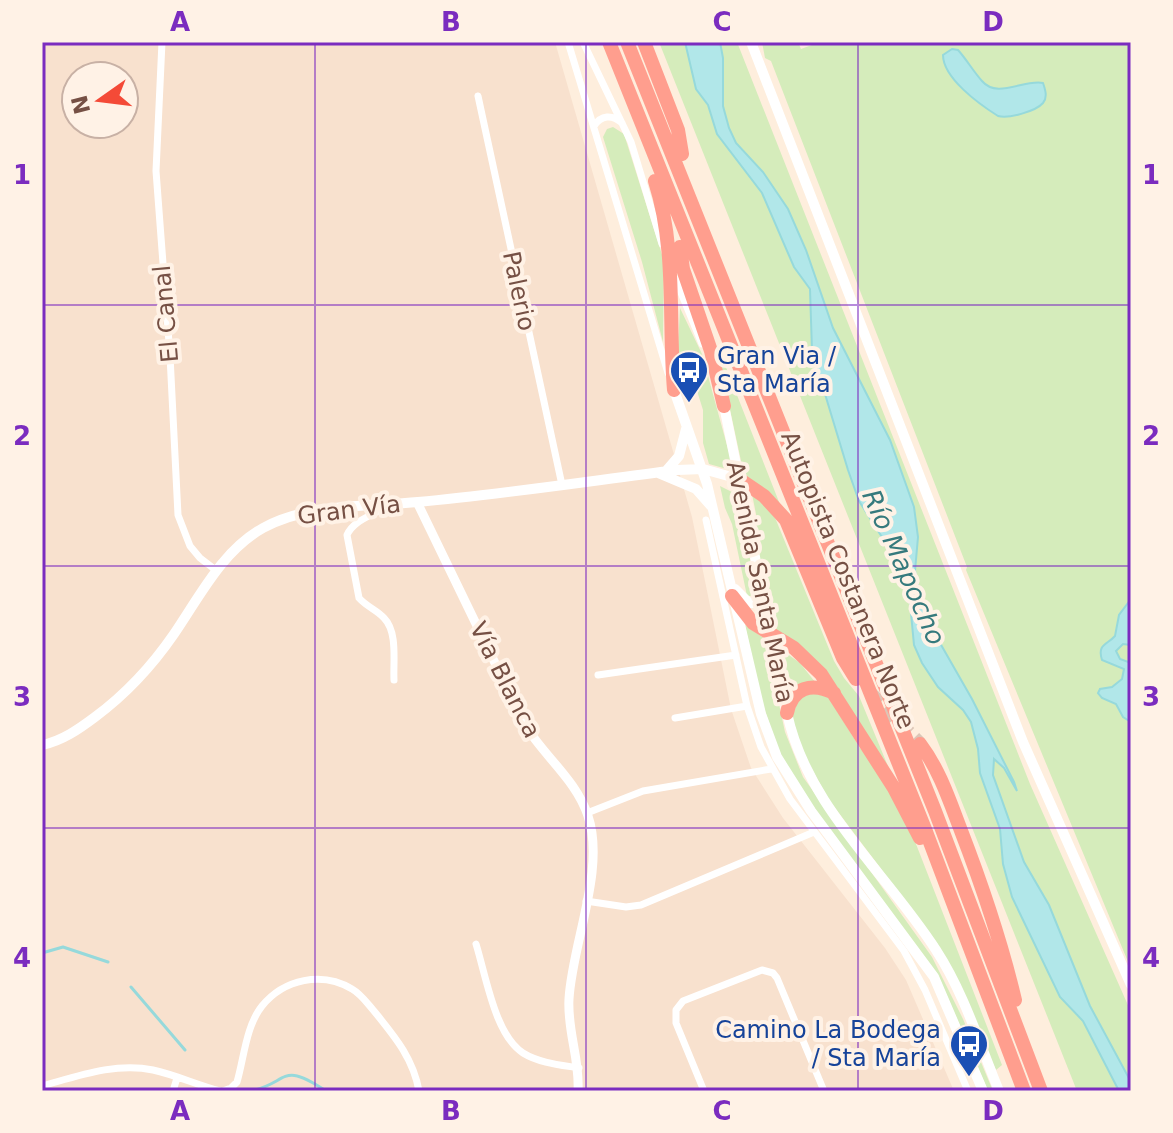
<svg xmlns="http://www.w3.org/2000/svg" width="1173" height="1133" font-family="'DejaVu Sans',sans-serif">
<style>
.residential{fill:#f8e1ce;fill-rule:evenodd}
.green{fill:#d5ecbb}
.water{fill:#b1e7e9;stroke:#96d9db;stroke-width:2}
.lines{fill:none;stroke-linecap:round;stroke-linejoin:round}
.stream{stroke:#96d9db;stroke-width:3}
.motorway-tunnel{stroke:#dcc6b7;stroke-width:14;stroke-dasharray:14 7;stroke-linecap:butt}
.minor{stroke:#fff;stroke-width:7}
.tertiary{stroke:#fff;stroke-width:9}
.secondary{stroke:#fff;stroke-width:10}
.motorway{stroke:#ff9e8e;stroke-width:14}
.grid{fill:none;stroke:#7b2cbf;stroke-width:2;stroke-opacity:0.55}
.labels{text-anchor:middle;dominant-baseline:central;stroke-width:8;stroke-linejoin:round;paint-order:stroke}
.street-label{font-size:24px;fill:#765044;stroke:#fff2e6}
.transit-label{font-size:24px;fill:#164399;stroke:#fff2e6;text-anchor:start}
.water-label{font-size:26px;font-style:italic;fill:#367a7d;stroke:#fff2e6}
.neatline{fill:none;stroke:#7b2cbf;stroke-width:3}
.grid-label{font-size:26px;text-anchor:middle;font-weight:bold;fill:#7b2cbf}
</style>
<rect width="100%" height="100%" fill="#feeedd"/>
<path class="residential" d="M42,42h513l137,475 39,192 20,59 32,50 102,130 21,32 48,111h-912zM76,76h48v48h-48z"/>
<path class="green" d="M659,42h78l293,742 101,228v79h-54z
M762,42h36l3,7 19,-7h311v927l-165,-399 1,-3 -196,-506 -6,-3z
M613,127l11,7 40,127 -1,81 -21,-80 -39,-125 4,-8z
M680,308l22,46 32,117 -25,-7 -6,-21v-33l-10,-32 -11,-14 -4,-16z
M722,357l59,150 -37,-32 -25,-117z
M720,486l18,9 19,101h-10l-15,-72 -7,-16z
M752,494l18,16 6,10 58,141 10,17 15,18 31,75 -57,-88 -59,-54 -17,-85 -1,-30z
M745,625l20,14 20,93 18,45 129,180 31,62 30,72h-5l-50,-116 -124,-167 -35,-56 -18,-53z
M779,648l21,15 15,19 -27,13z
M813,691l16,7 31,50 18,22 31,56 93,239 -6,5 -59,-127 -108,-143 -26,-47 -11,-36 7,-19z"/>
<path class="water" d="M685,42h35l3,16v48l6,22 7,15 27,29 25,37 18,41 27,78 57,112 24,67 4,30 -3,34 5,24 16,41 36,63 42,83 3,9 -13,-23 -10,-9 -1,16 31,87 25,43 41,101 41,76v9h-12l-36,-70 -23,-24 -48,-100 -9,-33 -3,-35 -20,-56 -2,-24 -7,-27 -8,-12 -25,-23 -16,-24 -8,-18 -4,-42 -9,-28 -14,-30 -28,-44 -11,-31 -36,-119 -2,-62 -16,-22 -32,-74 -45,-59 -9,-29 -12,-16z
M952,49l6,1c9,10 15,21 24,31 15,18 42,-2 61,2 2,6 5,14 0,20 -7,8 -34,16 -45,13 -19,-12 -55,-38 -55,-61z
M1131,599v46l-8,-1 -7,7 4,8 11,4v59l-8,-5 -7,-13 -14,-6 -4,-5 2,-4 12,-2 10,-8 2,-10 -22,-9c-5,-16 5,-15 13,-24l4,-21z"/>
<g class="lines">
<path class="stream" d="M42,953l21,-6 45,15
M131,987l54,63
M251,1091c38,-8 29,-31 75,0"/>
<path class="motorway-tunnel" d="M870,693l50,51"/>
<path class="minor" d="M162,42l-6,129 14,185 8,159 12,31 10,12 17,13
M568,42l100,331
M583,42l48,100 31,102
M478,96l84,389
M594,126c7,-11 18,-12 28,-3
M675,278l27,66
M387,505c-13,11 -33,14 -40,30l12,63c8,9 18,12 25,20 14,14 9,44 10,62
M706,520l41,186 14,41 29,52 114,152 21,39 43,101
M598,675l138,-20
M675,718l72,-12
M587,813l56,-22 128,-22
M586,901l40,6 15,-2 173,-73
M476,944c10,32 19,91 47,109 16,10 38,12 56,15
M42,1086c36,-10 74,-24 111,-16 23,5 44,15 67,21
M173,1091l4,-13
M223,1091l8,-3 6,-6c7,-24 9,-56 25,-76 22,-27 60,-35 90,-17 9,5 15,14 22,22 21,26 39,47 45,80
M704,1091l-28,-68v-13l7,-9 79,-31 11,3 4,5 47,113"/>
<path class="tertiary" d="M417,502l108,223c19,31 52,56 63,91 18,53 -16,128 -19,183 -2,32 11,60 9,92"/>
<path class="secondary" d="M751,42l272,700 108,243
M674,390l33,94 54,230 16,43 34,54 123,166 49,114
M724,406l63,307c20,94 99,159 149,237 28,43 44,95 63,141
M666,471l13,-15 7,-27
M658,473l38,16 15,17
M735,589l14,14h7l7,-8
M42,745c20,-4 37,-16 53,-28 31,-23 57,-51 79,-83 26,-38 48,-83 89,-106 45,-25 105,-21 155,-26 86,-8 172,-21 259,-32l26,-1 36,10"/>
<path class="motorway" d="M609,42l316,787 99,262
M627,42l308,769 106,280
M644,42l34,88 4,24
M655,181c22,69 13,138 19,209
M680,247l3,22 28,82 13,55
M739,479l25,17 22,24 57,138 13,21
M732,596l21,27 41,25 27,26 73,114 26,50
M787,713c5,-26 25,-31 47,-20
M920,744c19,25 29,55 40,84 22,57 41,113 55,172"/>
</g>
<path class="grid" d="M315,42v1049M586,42v1049M858,42v1049M42,305h1089M42,566h1089M42,828h1089"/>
<defs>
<g id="bus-pin" transform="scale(2)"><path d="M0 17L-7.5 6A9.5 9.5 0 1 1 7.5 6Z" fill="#1a4fb4" stroke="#fff2e6"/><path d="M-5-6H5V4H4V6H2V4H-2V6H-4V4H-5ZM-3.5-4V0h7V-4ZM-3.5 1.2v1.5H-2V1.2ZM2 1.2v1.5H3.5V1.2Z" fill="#fff"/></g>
</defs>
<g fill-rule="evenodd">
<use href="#bus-pin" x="689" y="370"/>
<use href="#bus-pin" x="969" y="1044"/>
</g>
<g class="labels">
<g class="street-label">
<text transform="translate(519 291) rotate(78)">Palerio</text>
<text transform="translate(166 314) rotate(-95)">El Canal</text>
<text transform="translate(349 510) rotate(-7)">Gran Vía</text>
<text transform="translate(848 580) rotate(68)">Autopista Costanera Norte</text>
<text transform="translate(760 582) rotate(78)">Avenida Santa María</text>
<text transform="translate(505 680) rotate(63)">Vía Blanca</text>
</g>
<g class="transit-label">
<text x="717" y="356">Gran Via /<tspan x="717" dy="28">Sta María</tspan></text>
<text x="941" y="1030" text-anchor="end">Camino La Bodega<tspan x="941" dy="28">/ Sta María</tspan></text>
</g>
<g class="water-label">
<text transform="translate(904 567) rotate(66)">Río Mapocho</text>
</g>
</g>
<rect width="1173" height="1133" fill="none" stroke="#fff2e6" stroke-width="88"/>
<g transform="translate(100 100) rotate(256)"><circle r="38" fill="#fff2e6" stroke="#c8b1a5" stroke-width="2"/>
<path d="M0-6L14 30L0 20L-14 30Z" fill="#f44a37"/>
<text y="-12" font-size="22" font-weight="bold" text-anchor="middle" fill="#765044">N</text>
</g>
<rect x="44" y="44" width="1085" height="1045" class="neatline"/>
<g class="grid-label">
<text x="180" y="31">A</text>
<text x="451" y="31">B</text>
<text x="722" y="31">C</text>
<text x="993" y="31">D</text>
<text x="22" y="184">1</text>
<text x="1151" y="184">1</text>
<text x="22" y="445">2</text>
<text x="1151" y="445">2</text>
<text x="22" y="706">3</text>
<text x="1151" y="706">3</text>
<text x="22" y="967">4</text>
<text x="1151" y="967">4</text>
<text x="180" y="1120">A</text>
<text x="451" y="1120">B</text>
<text x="722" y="1120">C</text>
<text x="993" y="1120">D</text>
</g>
</svg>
